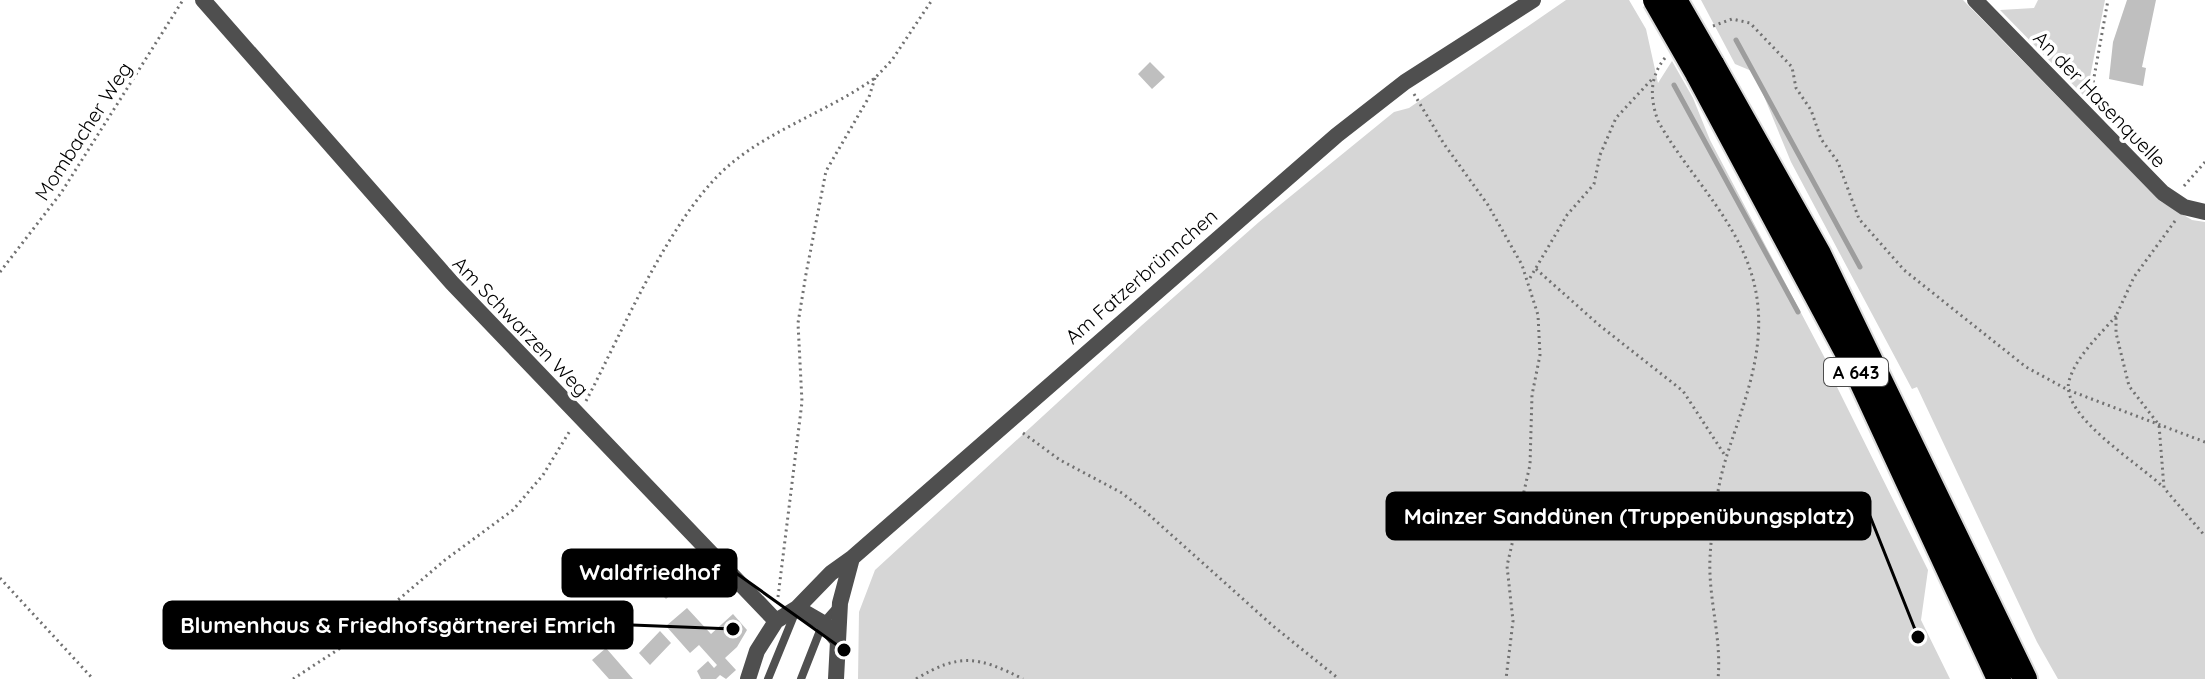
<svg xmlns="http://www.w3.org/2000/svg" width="2205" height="679" font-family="Quicksand,sans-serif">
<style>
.green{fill:#d6d6d6}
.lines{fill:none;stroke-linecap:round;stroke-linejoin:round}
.stream{stroke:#9d9d9d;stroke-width:5}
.building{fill:#bfbfbf}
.motorway-casing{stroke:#dbdbdb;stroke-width:28}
.path{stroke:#717171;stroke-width:3;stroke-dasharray:2 4;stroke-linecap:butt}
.service{stroke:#4f4f4f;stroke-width:8}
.minor{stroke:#4f4f4f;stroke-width:16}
.motorway{stroke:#000;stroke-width:24}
.motorway-bridge-casing{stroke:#dbdbdb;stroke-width:28;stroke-linecap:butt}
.motorway-bridge{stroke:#000;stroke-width:24}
.labels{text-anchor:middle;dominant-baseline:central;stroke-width:7;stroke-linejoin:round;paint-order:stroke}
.shield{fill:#fff;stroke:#4c4c4c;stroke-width:2}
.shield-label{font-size:18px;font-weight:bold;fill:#000}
.street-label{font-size:20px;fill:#000;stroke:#fff}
.leader{fill:none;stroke:#000;stroke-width:3}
.callout-dot{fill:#000;stroke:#fff;stroke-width:3}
.callout{fill:#000;stroke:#000;stroke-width:3}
.callout-label{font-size:22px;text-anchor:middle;font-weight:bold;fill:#fff}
</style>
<rect width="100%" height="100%" fill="#fff"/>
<path class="green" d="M1566,0h63l17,29 12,54 14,-22 21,37 17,42 129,245 -2,2 91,183 -7,50 29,59h-1092l1,-67 16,-42 266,-244 118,-104 135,-110 15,-4z
M1701,0h262l197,201 32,19 13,2v457h-147l-21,-37 -120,-255 -5,2 -121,-227 -37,-90 -19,-8z
M2038,0h67l-19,98 -86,-88 34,-2z"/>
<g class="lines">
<path class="stream" d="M1736,40l124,227
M1674,85l124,227"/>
</g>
<path class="building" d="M2127,0h29l-14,67 4,1 -3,18 -34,-7 4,-37z
M1150,62l15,15 -13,12 -14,-15z
M660,562l21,23 -15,14 -22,-22z
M687,608l24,26 22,-20 14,16 -10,17 -12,11 11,12 -10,9 -6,-4 -4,4h-15l-4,-8 11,-10 6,7 3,-3 -18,-20 -9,8 -24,-27z
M660,631l11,12 -21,22 -11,-12z
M606,648l27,31h-24l-17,-19z"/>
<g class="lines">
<g class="motorway-casing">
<path id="motorway" d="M1712,64l107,190 206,425
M1697,73l157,293 145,313"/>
</g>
<path class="path" d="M1713,26l19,-7 18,4 42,44 4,21 15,22 10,29 17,23 21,57 45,51 122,97 42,23 137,52
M1665,58c-16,20 -15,40 -7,63 30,54 81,100 96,162 15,61 -9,116 -27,172 -10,31 -15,70 -17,102 -2,42 12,81 8,122
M1414,94l30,50 44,61 34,60 16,50 2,40 -8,40 -2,70 -23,101 6,55 -7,58
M2091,94l17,-94
M2184,186l21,-24
M2175,221l-41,56 -18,39v17l13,53 30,39 5,63 41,48
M1536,269l63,56 84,66 43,66
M0,272l61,-79 122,-193
M1530,278l37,-63 27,-31 6,-29 16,-37 37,-40
M2116,316c-16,19 -40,40 -47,65 -9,35 71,83 94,106
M586,401c37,-70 86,-190 147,-239 42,-34 97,-52 142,-84l17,-18 40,-60
M1023,433l37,27 62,33 24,19 127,114 66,53
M0,578l93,101
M778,597l24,-195 -4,-79 8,-49 20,-103 43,-74 6,-19
M293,679l52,-34 100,-85 68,-50 30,-35 28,-46
M916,679c43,-26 62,-23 107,0"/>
<path class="service" d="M768,679l27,-66
M801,679l22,-56 15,-17"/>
<path class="minor" d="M203,0l249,283 324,338
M1975,0l188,193 21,14 21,5
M797,608l26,15 14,17
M748,679l9,-28 19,-30 21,-13 34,-35 21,-15 485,-423 68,-53 128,-82
M836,679l4,-76 12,-45"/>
<use href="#motorway" class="motorway"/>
<g class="motorway-bridge-casing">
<path id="motorway-bridge" d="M1655,0l42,73
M1675,0l37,64"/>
</g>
<use href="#motorway-bridge" class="motorway-bridge"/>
</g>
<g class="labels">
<rect class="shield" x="1824" y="358" width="64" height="28" rx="6"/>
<g class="shield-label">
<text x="1856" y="372">A 643</text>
</g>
<g class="street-label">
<text transform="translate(2100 99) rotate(46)">An der Hasenquelle</text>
<text transform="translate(83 131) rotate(-57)">Mombacher Weg</text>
<text transform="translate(1141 276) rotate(-41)">Am Fatzerbrünnchen</text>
<text transform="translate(521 326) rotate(46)">Am Schwarzen Weg</text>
</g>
</g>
<path class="leader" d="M1918 637L1870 516M844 650L736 573M733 629L632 625"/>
<g class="callout-dot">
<circle cx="1918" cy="637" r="8"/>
<circle cx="844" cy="650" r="8"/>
<circle cx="733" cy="629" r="8"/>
</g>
<g class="callout">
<rect x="1387" y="493" width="483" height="46" rx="8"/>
<rect x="563" y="550" width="173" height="46" rx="8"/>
<rect x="164" y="602" width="468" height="46" rx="8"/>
</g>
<g class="callout-label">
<text x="1629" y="524">Mainzer Sanddünen (Truppenübungsplatz)</text>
<text x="650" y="580">Waldfriedhof</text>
<text x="398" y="633">Blumenhaus &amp; Friedhofsgärtnerei Emrich</text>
</g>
</svg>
